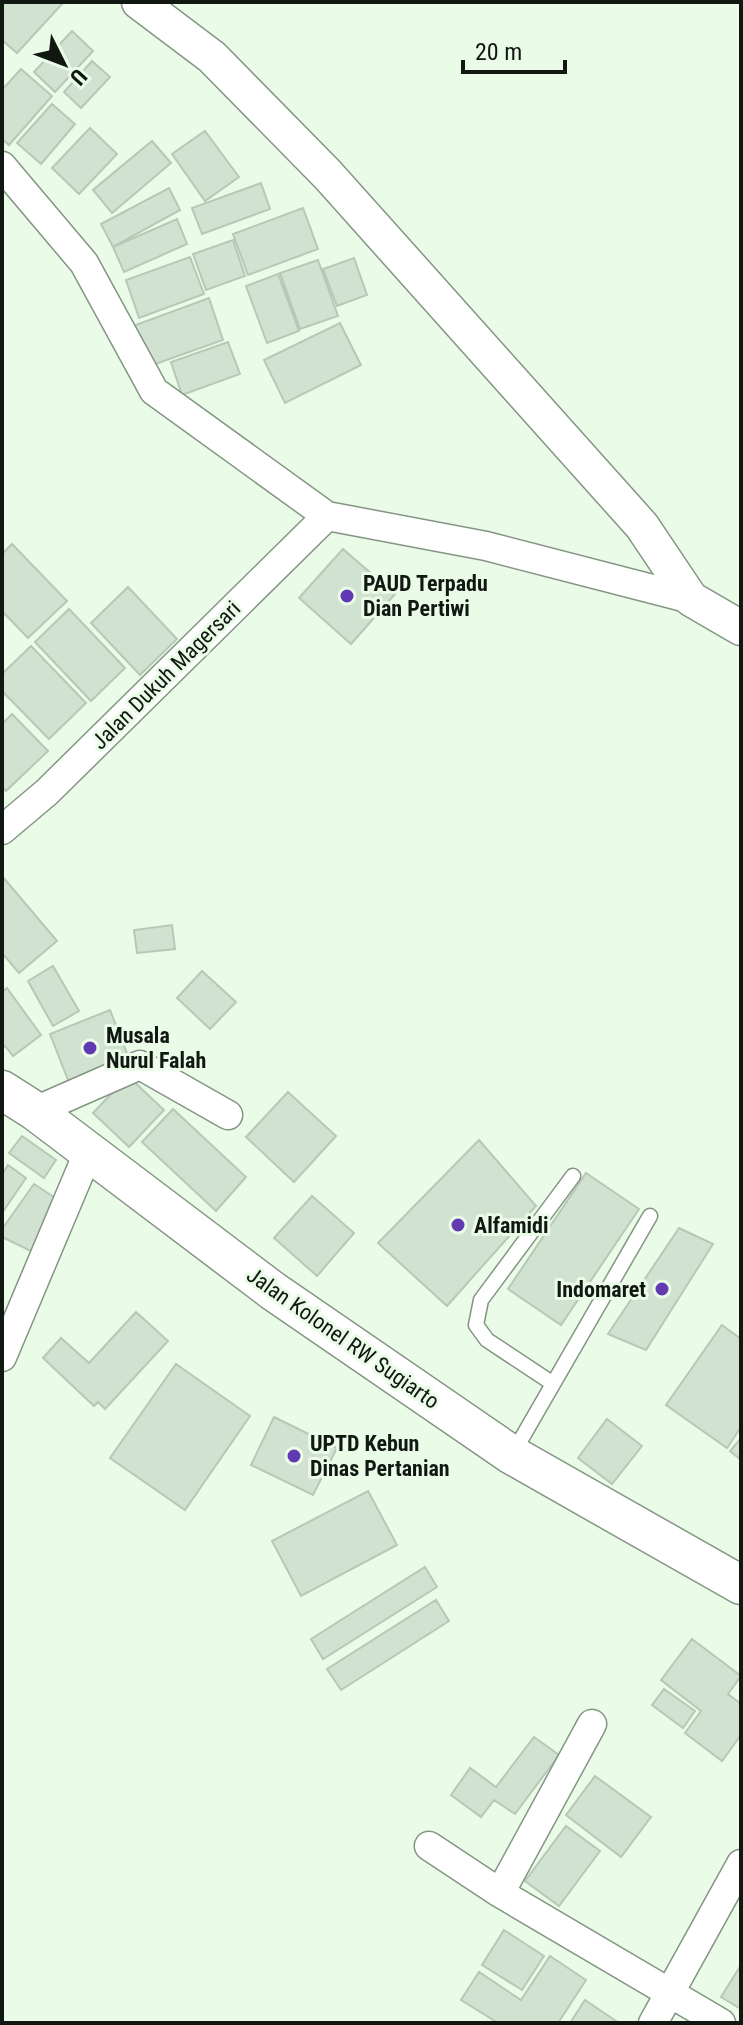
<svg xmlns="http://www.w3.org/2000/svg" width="743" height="2025" font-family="'Roboto Condensed',sans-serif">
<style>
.building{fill:#d1e2d0;stroke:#b7c9b6;stroke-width:2}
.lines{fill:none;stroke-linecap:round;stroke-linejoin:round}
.service-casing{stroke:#859584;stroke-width:17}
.minor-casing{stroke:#859584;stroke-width:31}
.tertiary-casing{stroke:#859584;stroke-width:37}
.secondary-casing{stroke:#859584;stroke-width:41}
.service{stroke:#fff;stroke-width:14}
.minor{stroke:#fff;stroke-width:28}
.tertiary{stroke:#fff;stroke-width:34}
.secondary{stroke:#fff;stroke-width:38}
.poi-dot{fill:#6139b1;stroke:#eafce8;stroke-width:3}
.labels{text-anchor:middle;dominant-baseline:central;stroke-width:6;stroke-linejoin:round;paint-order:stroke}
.poi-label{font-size:22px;font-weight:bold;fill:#111711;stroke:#eafce8;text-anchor:start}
.street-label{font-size:22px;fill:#111711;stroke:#eafce8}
</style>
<rect width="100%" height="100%" fill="#eafce8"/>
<path class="building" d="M2,2h60l1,1 -46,50 -15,-13z
M72,31l21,20 -38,41 -21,-20z
M92,61l18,16 -29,31 -17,-16z
M21,69l31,27 -43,49 -7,-6v-49z
M52,104l23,20 -34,40 -24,-21z
M90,128l27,26 -38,40 -27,-26z
M205,131l34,46 -34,24 -33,-47z
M152,141l19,22 -59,50 -19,-23z
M261,183l9,26 -68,25 -10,-26z
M169,188l11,22 -67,37 -12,-23z
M303,208l15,41 -70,26 -15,-41z
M177,219l10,25 -63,28 -11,-25z
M233,240l12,36 -39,14 -13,-36z
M190,257l14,37 -65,24 -13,-38z
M354,258l13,37 -30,11 -14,-37z
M318,260l20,56 -38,13 -20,-56z
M278,274l21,57 -32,12 -21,-57z
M209,298l14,42 -76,27 -14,-41z
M340,323l21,42 -76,38 -21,-43z
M228,342l12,32 -58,21 -11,-33z
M12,544l55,57 -39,37 -26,-27v-57z
M343,549l52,45 -44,50 -52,-46z
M128,587l49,52 -37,36 -49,-52z
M69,609l56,59 -34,33 -56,-59z
M31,646l55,57 -37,36 -47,-48v-17z
M12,714l36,37 -42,40 -4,-4v-63z
M2,876l55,65 -38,32 -17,-20z
M172,925l3,24 -38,4 -3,-23z
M53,966l26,45 -26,15 -25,-45z
M202,971l34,31 -26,27 -33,-31z
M7,988l34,47 -28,21 -8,-10 -3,2v-56z
M110,1010l20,51 -60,24 -20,-51z
M128,1076l36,34 -35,37 -36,-34z
M288,1092l48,44 -42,46 -48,-45z
M173,1109l73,68 -30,34 -74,-69z
M22,1136l34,24 -12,18 -35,-25z
M479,1140l57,66 -89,100 -69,-63z
M8,1165l18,13 -24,35v-38z
M586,1173l53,36 -78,116 -53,-36z
M34,1184l29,19 -26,51 -35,-17v-8z
M312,1196l42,37 -37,43 -43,-38z
M679,1228l34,16 -67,106 -38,-16z
M136,1312l32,29 -63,68 -7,-7 -4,4 -51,-48 18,-20 28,25z
M722,1325l19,14v88l-14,21 -61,-43z
M176,1364l74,52 -65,94 -75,-52z
M274,1417l63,31 -24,47 -62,-30z
M607,1419l35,27 -30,38 -34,-26z
M741,1438v22l-11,-9z
M368,1491l29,54 -96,51 -29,-55z
M425,1567l12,20 -114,72 -12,-20z
M436,1600l13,21 -108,69 -14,-21z
M692,1639l49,37 -13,18 13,10v31l-19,26 -37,-28 16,-22 -40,-31z
M664,1689l31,22 -12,17 -31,-23z
M534,1737l25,18 -44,59 -21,-14 -13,17 -30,-22 19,-27 26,19z
M595,1776l56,41 -30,40 -55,-42z
M566,1826l34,25 -41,55 -34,-25z
M504,1930l40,26 -22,34 -40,-25z
M550,1956l36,24 -28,43h-60l-37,-23 18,-28 42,28z
M741,1965v44l-20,-12z
M585,2000l34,23h-49z"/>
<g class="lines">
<g class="service-casing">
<path id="service" d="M552,1383l-65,-43 -11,-15 5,-25 92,-124
M512,1455l138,-239"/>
</g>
<g class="minor-casing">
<path id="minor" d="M2,166l82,97 70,128 173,125 159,30 205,53
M2,830l45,-38 280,-276
M35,1111l105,-46 88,50
M2,1357l86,-204
M429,1846l71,47 221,130
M500,1893l92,-169
M653,2023l88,-159"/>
</g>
<g class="tertiary-casing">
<path id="tertiary" d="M139,2l73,55 116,118 314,351 49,73 50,29"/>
</g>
<g class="secondary-casing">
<path id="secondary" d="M2,1090l33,21 238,180 239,164 229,130"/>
</g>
<use href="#service" class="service"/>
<use href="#minor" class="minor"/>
<use href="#tertiary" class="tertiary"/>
<use href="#secondary" class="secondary"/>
</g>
<g class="poi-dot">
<circle cx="347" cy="596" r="8"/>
<circle cx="90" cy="1048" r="8"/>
<circle cx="458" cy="1225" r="8"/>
<circle cx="662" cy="1289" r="8"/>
<circle cx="294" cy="1456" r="8"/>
</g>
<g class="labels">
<g class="poi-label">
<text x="363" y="583">PAUD Terpadu<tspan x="363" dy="25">Dian Pertiwi</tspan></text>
<text x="106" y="1035">Musala<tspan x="106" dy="25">Nurul Falah</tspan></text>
<text x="474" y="1225">Alfamidi</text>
<text x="646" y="1289" text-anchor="end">Indomaret</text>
<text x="310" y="1443">UPTD Kebun<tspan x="310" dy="25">Dinas Pertanian</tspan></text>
</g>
<g class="street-label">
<text transform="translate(166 675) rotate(-45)">Jalan Dukuh Magersari</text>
<text transform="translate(343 1338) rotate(35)">Jalan Kolonel RW Sugiarto</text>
</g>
</g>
<rect width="743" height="2025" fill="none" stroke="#111711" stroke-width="8"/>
<g transform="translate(64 64) rotate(132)" stroke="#eafce8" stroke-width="6" paint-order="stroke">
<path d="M0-6L14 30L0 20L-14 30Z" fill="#111711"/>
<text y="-12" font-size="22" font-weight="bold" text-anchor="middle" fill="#111711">U</text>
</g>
<path d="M463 60v12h102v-12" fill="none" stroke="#111711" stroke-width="4"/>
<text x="475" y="60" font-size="24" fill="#111711" stroke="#eafce8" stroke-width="6" paint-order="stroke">20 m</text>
</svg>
